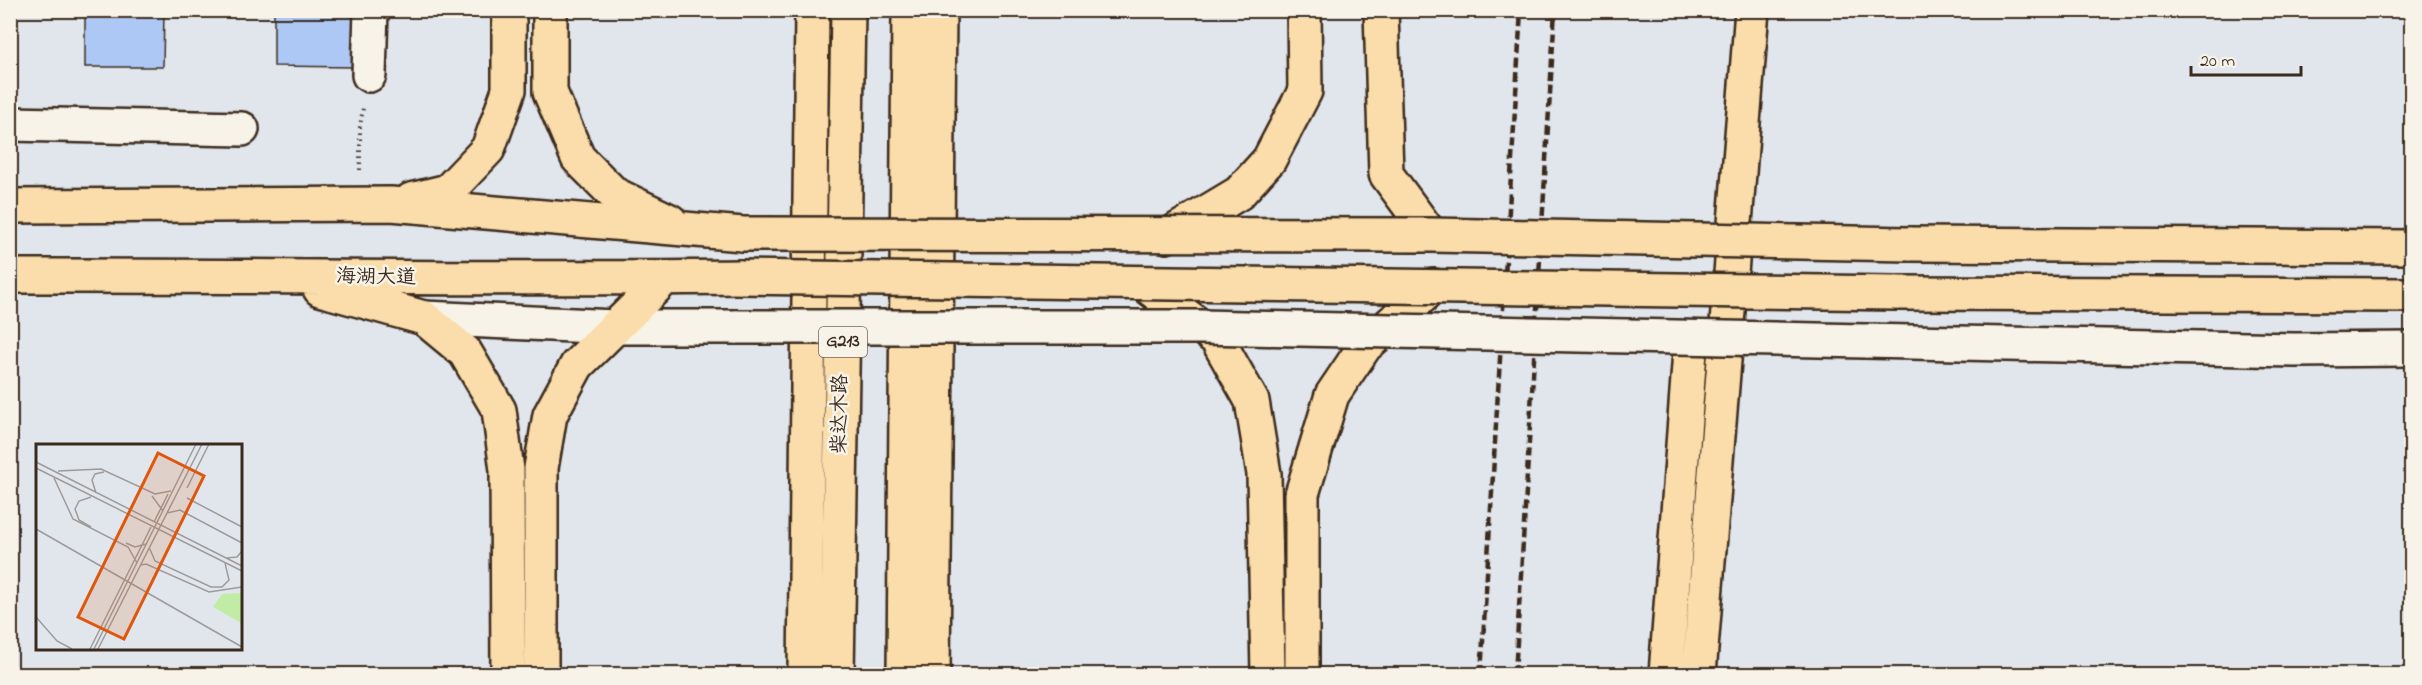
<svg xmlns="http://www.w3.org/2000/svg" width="2422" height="685" font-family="'Indie Flower','LXGW WenKai TC',sans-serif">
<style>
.building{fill:#aec8f5;stroke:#3b2a1e;stroke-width:1.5}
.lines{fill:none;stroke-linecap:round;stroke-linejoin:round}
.minor-casing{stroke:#3b2a1e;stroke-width:38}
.major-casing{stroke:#3b2a1e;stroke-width:38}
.highway-casing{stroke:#3b2a1e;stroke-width:38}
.path{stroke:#3b2a1e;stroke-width:4;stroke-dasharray:1.5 4.5;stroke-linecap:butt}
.minor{stroke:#f7f3e8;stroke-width:33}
.major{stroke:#faddab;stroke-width:33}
.highway{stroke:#faddab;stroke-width:33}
.rail{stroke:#3b2a1e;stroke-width:4.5;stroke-dasharray:9 4.5;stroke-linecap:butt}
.minor-bridge-casing{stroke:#3b2a1e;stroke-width:38;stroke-linecap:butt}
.major-bridge-casing{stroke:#3b2a1e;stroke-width:38;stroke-linecap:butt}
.minor-bridge{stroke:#f7f3e8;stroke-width:33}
.major-bridge{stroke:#faddab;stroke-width:33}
.labels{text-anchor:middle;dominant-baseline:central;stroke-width:5;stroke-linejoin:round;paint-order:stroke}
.shield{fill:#f7f3e8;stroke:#73665b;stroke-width:1.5}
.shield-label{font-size:18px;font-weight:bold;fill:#3b2a1e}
.street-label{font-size:20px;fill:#3b2a1e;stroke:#f7f3e8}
.inset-road{fill:none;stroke:#9f9b9a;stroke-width:1.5}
.view{fill:#df570d;fill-opacity:0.15;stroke:#df570d;stroke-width:3}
.inset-edge{fill:none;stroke:#3b2a1e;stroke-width:3}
</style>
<rect width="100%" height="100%" fill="#e1e6ec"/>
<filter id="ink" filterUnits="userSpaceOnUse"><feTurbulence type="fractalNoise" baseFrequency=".0167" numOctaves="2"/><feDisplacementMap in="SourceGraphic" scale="12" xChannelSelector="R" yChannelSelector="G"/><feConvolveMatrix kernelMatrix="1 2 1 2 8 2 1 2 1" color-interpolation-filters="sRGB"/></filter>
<g filter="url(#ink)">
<path class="building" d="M85,10h79l-1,57h-78z
M274,10h81v57l-81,-1z"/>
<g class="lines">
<g class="minor-casing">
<path id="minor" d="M369,75l2,-65
M10,124l232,5
M424,318l191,9h122
M1865,341l430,9 117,-1"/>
</g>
<g class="major-casing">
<path id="major" d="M550,10v82l28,66 36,36 56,27
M1381,10l5,164 45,61
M411,200l37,-9 40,-42 21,-59v-80
M10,206l381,-2 352,30
M1167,236l72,-43 30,-33 36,-69 -1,-81
M1909,244l503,3
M10,276c244,-1 487,4 731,1
M1143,283l74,56 35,62 12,73 4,200
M320,289l104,29 41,34 34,58 8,60 1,204
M1895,293l517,2
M541,674v-206l9,-53 27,-50 88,-87
M805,674l7,-664
M933,674l6,-664
M1302,674v-180l30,-99 33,-49 69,-60
M1666,674l25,-336
M1699,674l53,-664"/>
</g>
<g class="highway-casing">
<path id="highway" d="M837,674l11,-664
M904,674l5,-664"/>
</g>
<path class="path" d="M360,170v-43l3,-19"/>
<use href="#minor" class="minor"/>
<use href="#major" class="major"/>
<use href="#highway" class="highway"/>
<path class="rail" d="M1481,674l40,-664
M1515,674l40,-664"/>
<g class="minor-bridge-casing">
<path id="minor-bridge" d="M737,327h464l664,14"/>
</g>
<g class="major-bridge-casing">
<path id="major-bridge" d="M743,234l688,1 478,9
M741,277l1154,16"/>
</g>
<use href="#minor-bridge" class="minor-bridge"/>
<use href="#major-bridge" class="major-bridge"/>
</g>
</g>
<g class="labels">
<rect class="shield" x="819" y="327" width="48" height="30" rx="4.5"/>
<g class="shield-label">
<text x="843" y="342">G213</text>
</g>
<g class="street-label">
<text transform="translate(376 278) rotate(1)">海湖大道</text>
<text transform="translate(841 414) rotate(-89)">柴达木路</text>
</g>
</g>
<g transform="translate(36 444)">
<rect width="206" height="206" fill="#e1e6ec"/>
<path d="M205,149v30l-28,-16 9,-13z" fill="#c2eba6"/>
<path class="inset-road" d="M0,18l206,104M0,24l206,103M22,27l43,-2 54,25 16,-3M18,34l19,41 55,28 9,16M151,44l22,-44M60,49l-4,-13 3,-6 9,-2M116,52l11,15M55,53l-12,4 -4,8 4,11 12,7M151,54l55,29M131,69l13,-3 62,33M118,78l14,-28M0,85l206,118M90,99l9,4 11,-3M113,103l6,14 56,26h11l7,-7 -4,-17M190,114l11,-1 5,-6M105,121l5,-1 63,28 33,-5M0,173l21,24 15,8M54,205l61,-122M58,205l102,-205M62,205l104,-205"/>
<path class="view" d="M122,9l46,23 -80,163 -46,-22z"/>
<rect width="206" height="206" class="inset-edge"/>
</g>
<rect width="2422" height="685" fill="none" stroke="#f7f3e8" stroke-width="36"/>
<rect x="18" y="18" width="2386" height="649" fill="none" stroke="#3b2a1e" stroke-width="2" filter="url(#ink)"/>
<path d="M2191 66v9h110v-9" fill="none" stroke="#3b2a1e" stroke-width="3"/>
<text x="2200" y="66" font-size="18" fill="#3b2a1e" stroke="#f7f3e8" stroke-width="4.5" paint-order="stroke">20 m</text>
</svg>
